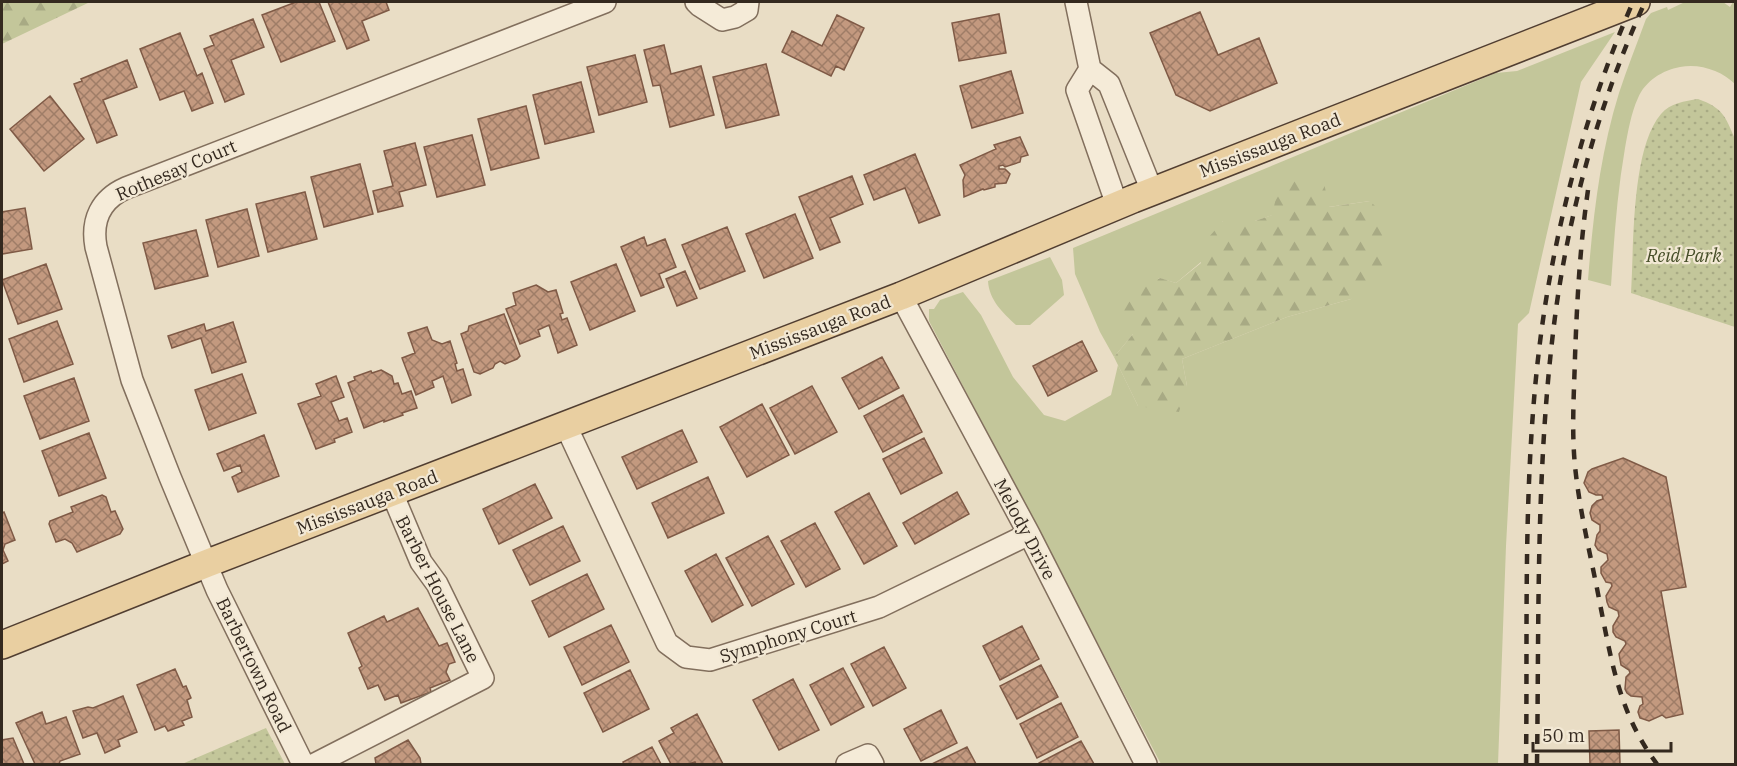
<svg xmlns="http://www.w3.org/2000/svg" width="1737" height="766" font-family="'IBM Plex Serif',serif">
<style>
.grass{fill:#c3c69a}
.forest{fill:url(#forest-firs)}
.park{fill:url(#park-dots)}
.building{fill:url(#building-cross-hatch);stroke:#7f5a46;stroke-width:1.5}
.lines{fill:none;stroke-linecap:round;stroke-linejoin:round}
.minor-casing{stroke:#826f5d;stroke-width:24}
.major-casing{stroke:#513e31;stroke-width:30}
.minor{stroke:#f5ebd8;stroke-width:21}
.major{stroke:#e9cfa1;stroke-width:27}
.rail{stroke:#34291f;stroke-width:4.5;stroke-dasharray:10 10;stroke-linecap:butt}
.labels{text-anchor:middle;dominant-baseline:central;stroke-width:4.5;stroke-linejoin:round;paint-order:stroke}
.street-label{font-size:18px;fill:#34291f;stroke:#f2e8d4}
.park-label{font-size:18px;font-style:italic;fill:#464e28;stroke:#f2e8d4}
</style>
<defs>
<pattern id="forest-firs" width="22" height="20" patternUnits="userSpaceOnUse" patternTransform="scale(1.5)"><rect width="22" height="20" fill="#c3c69a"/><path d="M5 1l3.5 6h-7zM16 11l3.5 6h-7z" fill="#a8aa84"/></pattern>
<pattern id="park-dots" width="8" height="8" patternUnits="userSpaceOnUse" patternTransform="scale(1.5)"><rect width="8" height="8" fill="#c3c69a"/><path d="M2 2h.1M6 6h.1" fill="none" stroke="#a8aa84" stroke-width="1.8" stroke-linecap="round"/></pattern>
<pattern id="building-cross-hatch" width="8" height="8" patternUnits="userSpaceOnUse" patternTransform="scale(1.5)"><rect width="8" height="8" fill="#c3997f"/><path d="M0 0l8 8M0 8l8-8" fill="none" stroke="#9f7d67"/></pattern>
</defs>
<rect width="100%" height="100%" fill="#e9ddc5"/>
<path class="grass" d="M1685,2h38l7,5 3,-5 2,1v81c-13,-13 -35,-21 -55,-17 -17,3 -35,14 -42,31 -7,15 -10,34 -13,50 -8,46 -11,92 -14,138l-23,-6c5,-63 12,-126 31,-187 8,-25 18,-49 27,-74l5,-6 16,-6 1,3z
M1615,32l-34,50 -52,231 -11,11 -12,222 -8,218h-337l-232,-443v-12h5l6,-9 23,-8 18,23 32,62 31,38 21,6 46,-26 7,-30 20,41 49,-20 -5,-27 105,-42 64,-18 19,-98 -97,14 -18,6h-32l-22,41 -25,21 -17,-5 -26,56 -19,23 -14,-25 -25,-58 -2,-26 423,-175 21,-2z
M1050,257l12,23 2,15 -34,30h-14c-13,-12 -27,-25 -28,-44z"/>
<path class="forest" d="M2,2h88l-88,42z
M1281,176l42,2 6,29 41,-6 16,16 -3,48 -32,34 -64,18 -105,42 5,27 -8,26 -41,-6 -24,-49 19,-23 -15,-31 42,-25 16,5 25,-20v-17l22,-25h32l17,-6z"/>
<path class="park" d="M1698,99c25,9 27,17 37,40v188l-104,-34c3,-47 0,-144 30,-179 9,-11 24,-13 37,-15z
M266,728l19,36h-103z"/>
<path class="building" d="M296,2h23l16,39 -54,21 -19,-47z
M328,2h58l3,8 -27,11 7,19 -22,9z
M1200,12l18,43 41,-17 18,45 -67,28 -34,-16 -26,-62z
M999,14l7,39 -47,8 -7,-38z
M837,15l27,13 -20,42 -8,-4 -5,10 -49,-24 10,-21 30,15z
M253,19l11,28 -33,13 13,34 -19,8 -21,-53 10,-4 -4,-9z
M180,33l17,43 5,-3 11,30 -21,8 -8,-20 -24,9 -20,-51z
M664,45l7,29 30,-8 13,49 -44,12 -10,-42 -7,1 -9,-36z
M635,55l12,47 -48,13 -12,-48z
M127,60l10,27 -34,13 14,35 -20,8 -23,-59 8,-3 -1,-2z
M766,64l13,51 -53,13 -13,-51z
M1011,71l12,42 -51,15 -12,-42z
M581,82l13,50 -49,12 -12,-49z
M50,96l34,43 -40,32 -34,-42z
M526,106l13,52 -48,12 -13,-51z
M472,135l13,50 -48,12 -13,-50z
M1020,137l8,18 -7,2 -1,5 -15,5 -2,-2 -4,1v3h6l5,5 -4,9 -11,1v3l-11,3 -1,-1 -19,8 -1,-17 2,-5 -5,-10 36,-16 -2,-4z
M415,143l11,42 -27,7 4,14 -25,6 -5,-21 20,-5 -9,-35z
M915,154l25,61 -21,8 -14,-35 -31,12 -10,-25z
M360,164l13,50 -49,13 -13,-50z
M852,176l11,28 -33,14 10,24 -20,8 -21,-53z
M305,192l12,47 -49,13 -12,-48z
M25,208l7,41 -30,5v-42z
M247,209l12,47 -41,11 -12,-47z
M795,214l18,44 -49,20 -18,-44z
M727,227l18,44 -45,18 -18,-44z
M196,230l12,46 -53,13 -12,-46z
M644,237l3,9 18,-7 11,28 -17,7 5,13 -23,9 -20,-49z
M46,264l16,45 -44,15 -16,-44z
M616,264l19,47 -45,19 -19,-48z
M685,271l12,27 -20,8 -11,-27z
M536,285l12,7 8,-2 7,23 -3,1 2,6 5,-2 10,27 -19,8 -9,-28 -11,5 2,6 -20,8 -14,-35 10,-4 -3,-12z
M504,314l16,42 -3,3 -12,5 -5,-3 -5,3 -2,4 -13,6 -6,-2 -13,-38 7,-3 1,-5z
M57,321l16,43 -49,18 -15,-43z
M233,322l13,40 -34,11 -11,-35 -29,10 -4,-12 36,-12 2,7z
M427,327l5,13 10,4 8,-3 7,22 -2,1 2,7 6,-2 8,26 -19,8 -9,-27 -11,5 2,6 -18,8 -14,-37 13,-5 -7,-20z
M1082,341l15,30 -49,25 -15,-30z
M882,357l17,31 -40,21 -17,-31z
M381,370l11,6 2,8 4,-1 4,11 9,-3 6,17 -15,5 1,2 -19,7v-2l-20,8 -16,-45 7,-3 -1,-3 17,-6 1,2z
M242,374l14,39 -47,17 -14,-40z
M336,376l8,21 -13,5 8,19 8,-3 5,14 -18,7 1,3 -19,7 -18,-45 23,-8 -5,-12z
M74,378l15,43 -49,18 -16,-43z
M812,386l25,46 -42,22 -25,-46z
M903,395l19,37 -39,20 -19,-36z
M762,404l27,51 -42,22 -27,-50z
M682,430l15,32 -60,27 -15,-32z
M89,433l17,45 -47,18 -17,-45z
M264,435l15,41 -41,16 -6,-15 10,-5 -2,-7 -16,6 -7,-17z
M924,438l18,35 -41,21 -18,-35z
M1623,458l43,19 20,110 -25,4 22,123 -17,4 -4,-3 -13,6 -9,-3 -2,-6 2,-6 3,-2 -1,-7 -11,-1 -4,-3 -2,-4 1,-12 4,-4 -1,-3 -8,-5 -2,-11 7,-10 -1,-3 -9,-4 -3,-5v-6l6,-10 -1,-5 -9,-4 -2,-5 -1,-6 6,-10 -1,-3 -5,-1 -5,-9v-6l7,-7 -1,-6 -9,-4 -3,-5 2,-10 3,-4v-6l-8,-5 -2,-7 2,-7 5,-5 6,-2 -1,-4h-6l-7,-3 -5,-9 4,-11 4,-3z
M708,477l16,36 -56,25 -16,-35z
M535,484l17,34 -53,26 -16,-35z
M957,492l12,22 -54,30 -12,-21z
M869,493l28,53 -33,18 -29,-52z
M102,495l4,2 5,15 4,-1 8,18 -3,5 -43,18 -5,-9 -7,-4 -9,3 -7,-18 1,-3 23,-9 -2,-5z
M4,512l11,28 -10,4 -2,6 5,11 -6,3v-51z
M815,523l25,46 -34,18 -25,-46z
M563,526l17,35 -50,24 -17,-35z
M768,536l26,48 -42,22 -26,-48z
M716,554l27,51 -31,17 -27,-51z
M587,574l17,35 -55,28 -17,-36z
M418,608l21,38 8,-3 8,19 -6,2 -3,8 4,8 -20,8 1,4 -30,11 -3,-8 -13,5 -7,-15 -10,4 -9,-21 3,-2 -14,-33 36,-17 3,6z
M611,625l18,37 -47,23 -18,-38z
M1022,626l17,33 -39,21 -17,-34z
M884,647l22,41 -33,18 -22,-42z
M1041,665l17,32 -41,22 -17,-33z
M843,668l21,39 -33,18 -21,-40z
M175,669l8,18 3,-1 5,12 -4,2 5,17 -10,4 2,4 -16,6 -3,-5 -10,4 -18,-45z
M630,670l19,39 -46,23 -19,-39z
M793,679l26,51 -40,20 -26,-50z
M123,696l14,36 -19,8 2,6 -15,7 -8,-20 -14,5 -10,-27 15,-4 5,1z
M1061,703l17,34 -41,21 -17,-34z
M941,710l16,33 -36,18 -17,-32z
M42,712l4,12 20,-7 14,37 -20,7 -1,3h-24l-19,-41z
M697,714l26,50h-27l-1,-2 -6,2h-18l-12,-23 15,-8 -3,-5z
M1619,730l1,34h-30l-1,-33z
M13,738l11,26h-22v-24z
M408,740l12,18 1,6h-45l-1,-6z
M1081,741l13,23h-55v-1z
M652,747l9,17h-37l-1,-2z
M967,747l9,17h-44z"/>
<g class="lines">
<g class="minor-casing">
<path id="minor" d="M696,2l4,4 22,14 13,-3 12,-7 1,-8
M1076,2l14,67 19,15 43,107
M1090,69l-13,21 40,115
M901,296l128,238 117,230
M566,426l101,217 19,14 24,3 169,-53 150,-73
M303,764l-86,-174 -47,-113 -38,-97 -36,-133c-5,-27 5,-48 30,-59l479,-186
M315,764l168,-86 -46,-94 -16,-22 -29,-69
M847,764l21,-9 5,9"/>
</g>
<g class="major-casing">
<path id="major" d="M2,645l206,-82 693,-267 232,-97 503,-197"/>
</g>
<use href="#minor" class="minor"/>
<use href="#major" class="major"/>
<path class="rail" d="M1588,190c-8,55 -11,111 -13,167 -1,39 -4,78 1,118 5,43 16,86 24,129 12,60 20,111 57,160
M1526,764c2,-158 -5,-319 22,-476 17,-98 45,-195 85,-286
M1537,764c2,-143 -1,-288 16,-431 13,-113 45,-228 92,-331"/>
</g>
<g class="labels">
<g class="street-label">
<text transform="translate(1270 145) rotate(-21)">Mississauga Road</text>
<text transform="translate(176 170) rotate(-23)">Rothesay Court</text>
<text transform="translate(820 327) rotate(-21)">Mississauga Road</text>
<text transform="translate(367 502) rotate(-21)">Mississauga Road</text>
<text transform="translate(1025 529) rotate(62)">Melody Drive</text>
<text transform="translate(438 589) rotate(63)">Barber House Lane</text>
<text transform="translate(788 636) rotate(-17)">Symphony Court</text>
<text transform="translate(254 665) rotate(64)">Barbertown Road</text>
</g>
<g class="park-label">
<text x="1684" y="255">Reid Park</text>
</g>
</g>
<rect width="1737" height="766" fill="none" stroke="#34291f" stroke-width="6"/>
<path d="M1533 742v9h138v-9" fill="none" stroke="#34291f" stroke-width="3"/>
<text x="1542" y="742" font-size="18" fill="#34291f" stroke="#f2e8d4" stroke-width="4.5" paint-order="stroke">50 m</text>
</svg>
